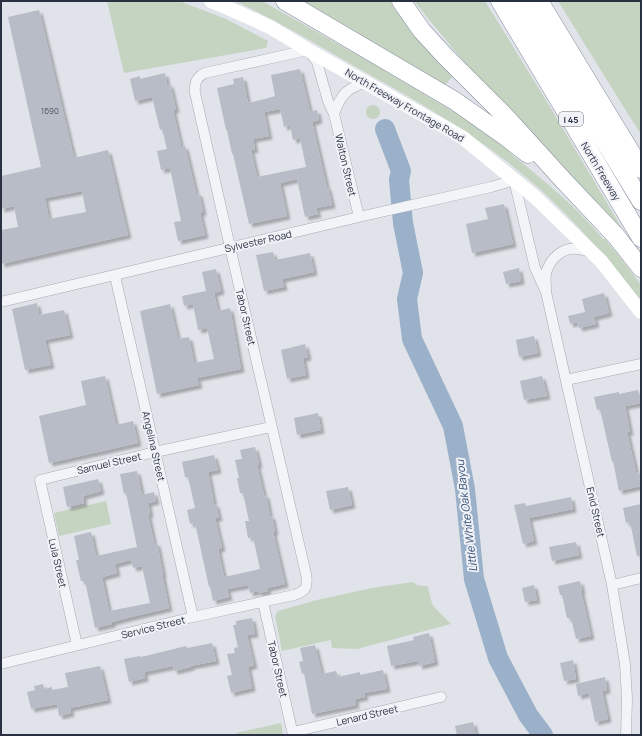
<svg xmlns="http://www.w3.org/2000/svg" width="642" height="736" font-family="Manrope,sans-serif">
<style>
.green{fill:#c5d3c1}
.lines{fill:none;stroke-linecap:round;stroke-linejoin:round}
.river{stroke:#9bb0c9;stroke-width:20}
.building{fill:#b7bcc6;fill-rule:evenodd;filter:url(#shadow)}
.street-casing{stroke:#a5aab3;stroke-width:11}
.highway-casing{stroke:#8890a0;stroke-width:19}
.street{stroke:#f3f4f7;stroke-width:10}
.secondary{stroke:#fff;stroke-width:14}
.highway{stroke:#fff;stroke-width:18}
.labels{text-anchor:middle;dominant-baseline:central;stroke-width:4;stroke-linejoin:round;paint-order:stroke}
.number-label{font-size:8px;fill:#4c5462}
.shield{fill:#f0f2f7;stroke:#656b78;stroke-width:1}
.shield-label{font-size:9px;font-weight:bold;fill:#293141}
.street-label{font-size:10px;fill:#293141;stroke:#f0f2f7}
.water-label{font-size:11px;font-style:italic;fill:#334e74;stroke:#f0f2f7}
</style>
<defs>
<filter id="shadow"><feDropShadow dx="3.5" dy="3.5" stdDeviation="1" flood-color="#0004"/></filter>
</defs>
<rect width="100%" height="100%" fill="#e0e3e9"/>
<path class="green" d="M107,1h72l47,18 42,22 -2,7 -142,25z
M235,1h27l115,65 85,51 50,35 -2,1c33,27 66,53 93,86h2l17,21 19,25v17c-36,-47 -75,-92 -121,-130 -51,-42 -108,-74 -166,-106 -39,-23 -78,-46 -119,-65z
M303,1h89l61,75 -8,9z
M414,1h71l62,101 82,138 -77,-82 -93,-102z
M558,1h83v133l-13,-20z
M366 112a7 7 0 1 1 14 0a7 7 0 1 1-14 0Z
M106,501l5,23 -52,12 -5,-23z
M413,582c6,6 10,2 15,5l4,17 3,4 16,16 -94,25 -25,-1 -1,-8 -49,11 -7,-35 3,-5 39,-11 55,-12z
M281,723l2,12h-46l-1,-2z"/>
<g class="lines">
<path class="river" d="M385,129l16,42 -2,9 4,43 10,50 -6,26 5,40 41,87 12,63 9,90 24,79 30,57 15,20"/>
</g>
<path class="building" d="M39,10l35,148 34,-8 20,85 -127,29v-34l17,-3 -4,-21 -13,3v-33l40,-9 -33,-150zM82,191l4,21 -37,7 -4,-21z
M300,69l10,43 7,-2 2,10 -7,2 15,66 1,-1 4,18 -16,3 2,6 -13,3 -8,-38 -17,4 7,33 -38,8 -16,-70h-1l-5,-24h-1l-9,-42 17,-4 -1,-5 10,-2 5,26 17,-4 10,-3 -4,-21zM280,109l4,18 6,-2 3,15 7,-2 6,29 -49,10 -6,-27 4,-1 -2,-10 16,-3 -5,-24z
M165,73l2,11h3l6,25 -3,1 8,36h4l11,47h3l4,19 -3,1 5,22 -27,6 -4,-19 7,-1 -11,-53 -9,2 -4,-19 10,-2 -5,-20 -2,1 -8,-33 -17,4 -5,-22 10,-3v3z
M504,204l9,40 -41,9 -6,-29 22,-5 -3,-11z
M273,252l2,8 35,-7 4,19 -32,7 2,8 -20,4 -8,-36z
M519,268l2,13 -15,3 -3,-12z
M216,269l5,22 -7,2 4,18 12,-3 11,61 -44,9 2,7 -42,9 -17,-83 30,-7 8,35 11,-2 5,26 20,-4 -7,-31 -9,2 -5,-26 -9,2 -2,-10 24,-5 -4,-19z
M604,293l5,20 -15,4 2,7 -17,4 -2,-6 -7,2 -2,-8 17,-4 -3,-13z
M37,303l2,12 25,-5 6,25 -25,5 6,25 -26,5 -13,-61z
M534,336l4,17 -19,4 -3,-17z
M305,344l3,13 -5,1 3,17 -19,4 -6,-29z
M105,376l11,49 17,-4 5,22 -89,20 -10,-47 47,-11 -5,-24z
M542,376l5,20 -23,4 -4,-19z
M638,390l3,13 -16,3 5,26h-3l9,40h2l3,14 -22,5 -6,-30 -1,1 -12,-53 -3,1 -3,-13 25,-5v2z
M318,413l3,17 -24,5 -3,-17z
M255,447l4,17 -2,1 7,30h2l4,21h2l3,16h-2l12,52 -18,4 1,3 -9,2 -1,-2 -8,2 -2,-8 -21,4 2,8 -16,4 -3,-14h-1l-14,-64 -5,1 -3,-14 8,-2 -7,-31h-3l-3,-15 32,-7 4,15 -10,2 6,32h2l3,14h-4l7,30 -4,1 6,28 36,-8 -7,-32 -5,1 -3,-17h4l-6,-28h-3l-3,-15h2l-4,-18 7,-1 -2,-9z
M137,471l5,24 12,-3 2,9 -8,2 2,11h-2l6,29h3l6,31h-1l7,34 -38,9 -19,5v2l-17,4 -10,-47h-4l-5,-21h3l-5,-24 17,-4 5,24 41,-9 -11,-54 -2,1 -4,-20zM131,560l2,8 9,-2 8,37 -41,8 -7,-34 15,-4 -2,-9z
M98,479l3,12 -18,5 1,7 -17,4 -4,-20z
M348,487l4,18 -22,5 -4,-19z
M571,497l2,12 -44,9 5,23 -11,3 -9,-39 11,-2 1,3z
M641,504v51l-4,1 -7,-34 -4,1 -3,-15z
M576,542l3,13 -27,6 -3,-14z
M580,581l2,10h-1l10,45 -15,3 -5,-21h-4l-5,-23h-2l-2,-9z
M534,585l3,15 -12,2 -3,-14z
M252,618l3,16 -8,1 7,30 -6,2 4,21 -21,5 -4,-17 5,-1 -5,-21 8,-1 -1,-5 4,-1 -5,-22h3v-4z
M429,633l6,29 -16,4 -1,-5 -27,5 -4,-20 27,-6 -1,-3z
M212,643l4,18 -26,5 1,1 -17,4 -1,-5 -29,6 1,6 -16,4 -5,-23 16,-3 1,1 45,-11 1,2z
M315,645l7,29 14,-3 2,6 22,-5v3l23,-5 4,19 -23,4 1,4 -10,2 1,6 -44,9 -8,-41 -2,1 -3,-12 4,-1 -3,-13z
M573,660l3,19 -12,2 -4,-18z
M100,666l8,34 -38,8 1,5 -12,3 -2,-12 -26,5 -4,-17 8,-2 -1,-4 9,-2 1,5 8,-2v3l16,-3 -3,-14z
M605,677l2,13 -5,1 6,28 -13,3 -6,-29 -11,3 -2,-12z
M473,722l3,13h-19l-2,-9z"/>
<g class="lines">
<g class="street-casing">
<path id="street" d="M334,114c7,-20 12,-25 32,-32
M591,252c-7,-2 -14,-4 -21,-3 -12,2 -21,13 -24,24 -1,6 0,12 0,19l66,293 13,79 2,34 -1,37
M115,276l78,341
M1,302l358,-85 132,-30 23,-7 21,88 11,24
M566,380l75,-16
M612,585l29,-7
M263,602l30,133
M77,645l-37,-165 115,-28 116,-25
M1,664l192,-47 101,-22c13,-4 14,-9 12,-21l-76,-327 -35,-154c-1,-9 1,-16 10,-20l85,-19 18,-4 9,12 11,39 6,13 25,103
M293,732l148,-35"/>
</g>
<g class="highway-casing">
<path id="highway" d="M285,1l170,100 51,36 22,17
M401,1l21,30 23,25 60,60 59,65 52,55 25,32
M500,1l141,237
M519,1l122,200
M539,1l102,168"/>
</g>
<use href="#street" class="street"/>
<path class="secondary" d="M211,1l17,7 42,19 38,23 154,87 73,60 66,64 40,51"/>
<use href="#highway" class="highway"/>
</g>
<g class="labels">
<g class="number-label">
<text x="50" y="110">1690</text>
</g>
<rect class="shield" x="559" y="112" width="24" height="14" rx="3"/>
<g class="shield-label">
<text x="571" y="119">I 45</text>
</g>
<g class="street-label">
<text transform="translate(405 105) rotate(30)">North Freeway Frontage Road</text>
<text transform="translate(346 165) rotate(77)">Walton Street</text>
<text transform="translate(601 171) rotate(59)">North Freeway</text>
<text transform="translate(258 241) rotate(-13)">Sylvester Road</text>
<text transform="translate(246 317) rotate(77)">Tabor Street</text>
<text transform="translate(154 446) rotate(77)">Angelina Street</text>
<text transform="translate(109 463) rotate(-13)">Samuel Street</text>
<text transform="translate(596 512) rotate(77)">Enid Street</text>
<text transform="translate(58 563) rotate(77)">Lula Street</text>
<text transform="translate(153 627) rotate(-14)">Service Street</text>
<text transform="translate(278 669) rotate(77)">Tabor Street</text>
<text transform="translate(367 715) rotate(-13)">Lenard Street</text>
</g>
<g class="water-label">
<text transform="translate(466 516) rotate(-97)">Little White Oak Bayou</text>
</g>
</g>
<rect width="642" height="736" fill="none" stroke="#293141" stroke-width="4"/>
</svg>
